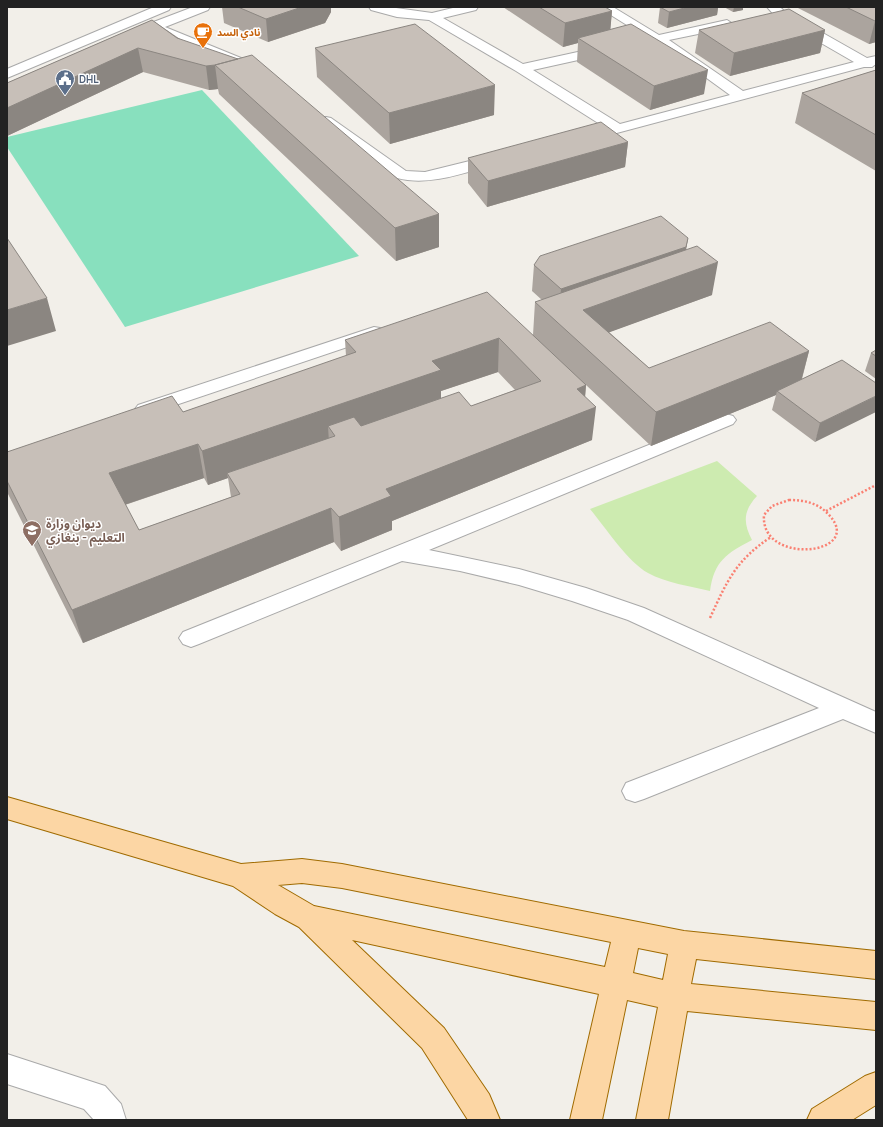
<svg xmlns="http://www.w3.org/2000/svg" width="883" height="1127" font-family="Manrope,'Noto Sans Arabic',sans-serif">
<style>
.grass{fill:#cdebb0}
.pitch{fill:#88e0be}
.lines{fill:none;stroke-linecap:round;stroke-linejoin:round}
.minor-casing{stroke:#a9a9a9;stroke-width:2}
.major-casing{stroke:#a06b00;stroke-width:2}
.path{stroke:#fa8072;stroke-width:2.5;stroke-dasharray:2 2;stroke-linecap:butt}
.minor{fill:#fff;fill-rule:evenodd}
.major{fill:#fcd6a4;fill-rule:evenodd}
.wall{fill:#aba49e;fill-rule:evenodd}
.shaded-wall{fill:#8b8681}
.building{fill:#c7bfb8;stroke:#8b8681;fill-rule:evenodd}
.labels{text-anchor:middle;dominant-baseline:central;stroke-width:3;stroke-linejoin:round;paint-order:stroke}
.far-food-label{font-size:10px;font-weight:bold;fill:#c56008;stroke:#fff;text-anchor:start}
.far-service-label{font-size:10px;font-weight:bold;fill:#4e5e75;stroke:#fff;text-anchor:start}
.education-label{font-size:12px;font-weight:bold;fill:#785e54;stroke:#fff;text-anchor:start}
</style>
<rect width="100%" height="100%" fill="#f2efe9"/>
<path class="grass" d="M717,461l40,35c-14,15 -14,27 -5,44 -25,13 -38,21 -42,51 -20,-5 -44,-8 -62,-18 -20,-11 -43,-46 -58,-64z"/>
<path class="pitch" d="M202,90l157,166 -234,71 -118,-180v-10z"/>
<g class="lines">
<g class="minor-casing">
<path id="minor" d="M154,7h17l-2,3 -162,68v-9z
M193,7h17l-2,3 -43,17 76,31 2,3 -2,3h-10l-78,-33 -5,2 -6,-4 1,-3z
M369,7h20l43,6 25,-6h21l-2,3 -33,8 80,46 123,-27 -48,-30h15l46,28 68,-15 6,4 -1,3 -63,13 74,51 111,-29 -78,-45 -9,-10h13l4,4 83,47 9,-2v8l-4,3h-8l-281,75 -5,-1 -2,-3 2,-3 28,-7 -90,-57 -87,-51 -32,-3 -26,-7zM655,43l24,15 51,37 -110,29 -87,-54z
M326,117l5,1 75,53 19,1 73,-18 5,2 3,3 -3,3c-34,9 -72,25 -106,16l-76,-54 -2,-3 2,-3z
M374,327l6,1 3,4 -3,4 -228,77 -7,2 -7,-2 -3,-4 3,-4z
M726,414l7,2 3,4 -3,4 -304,126 90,19 67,19 58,20 232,104v21l-33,-14 -199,80 -9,3 -9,-3 -4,-8 4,-8 193,-75 -191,-88 -56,-19 -53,-16 -59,-14 -58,-10 -203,83 -8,3 -8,-3 -4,-6 4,-6z
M7,1054l98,32 16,18 5,16h-32l-10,-11 -77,-25z"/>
</g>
<g class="major-casing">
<path id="major" d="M7,797l234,67 61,-5 40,5 342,67 192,20v28l-180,-20 -5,25 185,18v28l-189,-19 -19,109h-32l22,-113 -31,-7 -25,120h-32l29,-126 -247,-54 92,88 45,66 11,26h-32l-46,-72 -123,-121 -24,-13 -42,-28 -226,-67zM302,883l40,5 269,54 -6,25 -291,-61 -36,-21zM638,948l30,6 -5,26 -30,-7z
M876,1072v33l-24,15h-45l5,-11 53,-33z"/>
</g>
<path class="path" d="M789,500c16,0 30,3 41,16 34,39 -70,50 -66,-1l8,-9z
M826,511l50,-26
M710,618c17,-37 26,-58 61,-81"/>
<use href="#minor" class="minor"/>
<use href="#major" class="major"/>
</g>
<path class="wall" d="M222,7h109v5l-6,11 -57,19 -44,-19z
M503,7h102l7,4 -2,19 94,64 -54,16 -73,-48 1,-19 -15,4z
M660,7l58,1 -1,7 -50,13 -9,-5z
M724,7h19v3l-10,2z
M796,7h80v35l-7,2z
M152,20l287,194v33l-43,14 -177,-167 -1,-5 -9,1 -66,-18 -136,64v-53z
M699,30h126l-5,23 -90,23 -35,-23z
M315,48l179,67 -104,29 -73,-67z
M876,70v101l-81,-48 7,-30z
M628,142l-3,25 -138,40 -19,-24v-25z
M688,238l-2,12 26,45 -103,37 40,36 160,-17 -7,28 40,-19 -27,82 -43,-32 4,-15 -125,51 -65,-61 -1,11 7,44 -200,81v9l-51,21 -7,-9 -251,101 -76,-151v-40l176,-40 163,-56 -1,-16 188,-5 2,-33 7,-2 -10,-9 2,-26zM498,372l17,18 -44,16 -30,-7v-8zM204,478l4,7 20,-7 3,19 -92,33 -14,-25z
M876,350v29l-11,-8 6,-18z"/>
<path class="shaded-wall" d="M302,7h29v5l-6,11 -57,19 -2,-23z
M688,7h36l-6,1 -1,7 -50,13 2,-16z
M734,7h9v3l-10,2z
M612,11l-2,23 -32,4v5l-15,4 2,-24z
M875,21h1v21l-7,2z
M825,30l-5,23 -90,23 4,-23z
M138,48l5,24 -136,64v-28z
M215,65l3,24 -9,1 -3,-24z
M708,70l-4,24 -54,16 4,-24z
M495,85l-1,30 -104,29 -1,-31z
M628,142l-3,25 -138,40 1,-26z
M439,214v33l-43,14 -1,-33z
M688,238l-6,35 -123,42 2,-26z
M718,262l-6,33 -132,48 3,-33z
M47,298l9,33 -49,15v-36z
M499,338l-1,34 -57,19v13l-106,32 -7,-10 1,17 -102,30 1,5 -20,7 -6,-34 230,-90z
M809,351l-9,34 -23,6 -1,4 -125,51 5,-34z
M586,385l-2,26 12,-4 -4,33 -200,81v9l-51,21 -2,-34 47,-28 191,-100z
M876,396v16l-61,30 5,-19z
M198,444l6,34 -86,29 -9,-34z
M331,508l3,34 -251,101 -11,-33z"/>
<path class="building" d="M238,7h64l-36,12z
M539,7h66l7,4 -47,12z
M660,7h28l-19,5z
M846,7h30v14h-1z
M789,9l36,21 -91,23 -35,-23z
M152,20l25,18 61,21 -23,6 -9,1 -68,-18 -131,60v-25z
M415,24l80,61 -106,28 -74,-65z
M631,24l77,46 -54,16 -76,-48z
M252,55l187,159 -44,14 -180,-163z
M876,70v65l-74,-42z
M601,122l27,20 -140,39 -20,-23z
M661,216l27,22 -2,9 -125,42 -27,-24 6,-9z
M7,238l40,60 -40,12z
M697,246l21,16 -135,48 66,58 121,-46 39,29 -153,61 -121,-110z
M487,292l99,93 -9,4 19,18 -210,82 5,7 -52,21 -8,-9 -259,102 -65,-129v-29l165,-56 11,16 173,-60 -11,-12zM499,338l42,43 -70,25 -12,-14 -98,34 -7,-9 -26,9 7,10 -108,37 13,21 -101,36 -30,-57 89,-29 4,7 239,-81 -9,-9z
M876,350v6l-5,-3z
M842,360l34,23v13l-56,27 -43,-32z"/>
<defs>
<g id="cafe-pin" transform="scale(1)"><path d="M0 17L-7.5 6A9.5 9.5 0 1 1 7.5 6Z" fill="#e8710a" stroke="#fff"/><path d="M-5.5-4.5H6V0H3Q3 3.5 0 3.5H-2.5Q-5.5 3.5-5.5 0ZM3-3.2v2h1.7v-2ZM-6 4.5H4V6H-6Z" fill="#fff"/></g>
<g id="civic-pin" transform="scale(1)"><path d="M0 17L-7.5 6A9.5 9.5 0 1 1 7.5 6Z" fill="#5c6f8a" stroke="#fff"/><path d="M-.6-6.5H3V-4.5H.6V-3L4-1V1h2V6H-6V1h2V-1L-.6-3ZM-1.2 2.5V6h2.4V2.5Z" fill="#fff"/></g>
<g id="school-pin" transform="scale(1)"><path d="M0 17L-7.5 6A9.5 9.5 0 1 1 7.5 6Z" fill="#8d6e63" stroke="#fff"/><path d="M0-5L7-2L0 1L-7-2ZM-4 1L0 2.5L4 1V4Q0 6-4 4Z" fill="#fff"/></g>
</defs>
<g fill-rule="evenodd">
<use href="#cafe-pin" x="203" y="32"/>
<use href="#civic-pin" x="65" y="79"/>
<use href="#school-pin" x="32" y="530"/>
</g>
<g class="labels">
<g class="far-food-label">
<text x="217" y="32">نادي السد</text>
</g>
<g class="far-service-label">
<text x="79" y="79">DHL</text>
</g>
<g class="education-label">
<text x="46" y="523">ديوان وزارة<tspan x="46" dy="14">التعليم - بنغازي</tspan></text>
</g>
</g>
<rect width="883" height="1127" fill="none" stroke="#222222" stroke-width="16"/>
</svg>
